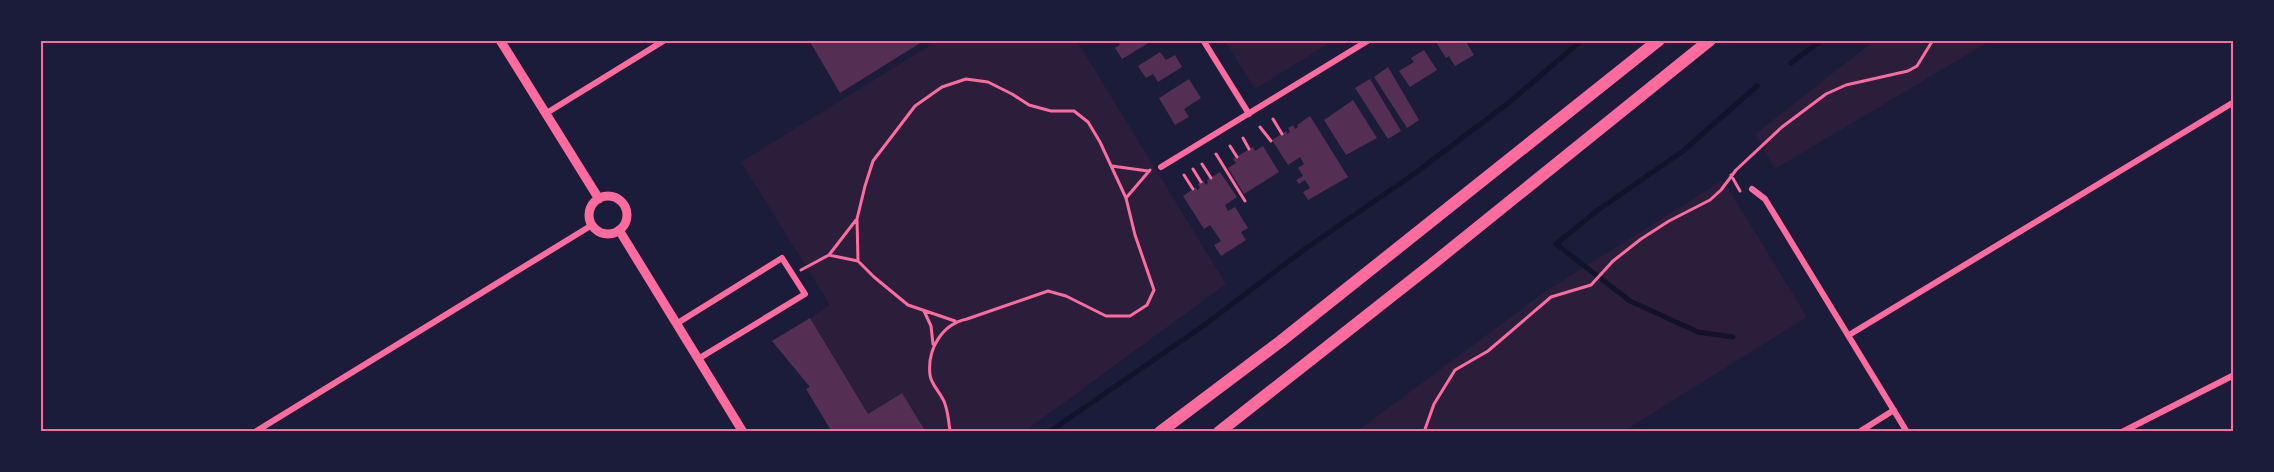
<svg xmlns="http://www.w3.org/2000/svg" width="2274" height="472" font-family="Helvetica,sans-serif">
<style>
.green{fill:#2a1e3b}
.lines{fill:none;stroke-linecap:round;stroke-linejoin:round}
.stream{stroke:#12122b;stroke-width:5}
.building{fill:#542f53}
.path{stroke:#ff6b9d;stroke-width:3}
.minor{stroke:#ff6b9d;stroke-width:6}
.secondary{stroke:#ff6b9d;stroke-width:9}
.motorway{stroke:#ff6b9d;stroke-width:12}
.neatline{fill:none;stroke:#ff6b9d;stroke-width:2}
</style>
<rect width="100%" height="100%" fill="#1b1b3a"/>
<path class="green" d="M937,41h140l149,243 -201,147h-99l-24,-38 -34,21 -58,-96 20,-13 -89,-143z
M1225,41h107l-77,48z
M1874,41h116l-215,128 -20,-35z
M1723,180l84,137 -183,114 -268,1 187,-139z"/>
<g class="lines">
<path class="stream" d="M1791,63l31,-23
M1733,337l-35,-5 -68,-31 -74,-57 42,-34 85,-59 74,-65
M1049,432l154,-106 102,-77 109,-75 92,-69 76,-65"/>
</g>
<path class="building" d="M809,40h116l-85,53z
M1117,40h32l1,2 -28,17 -7,-11 5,-3z
M1438,40h27l9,15 -19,11 -6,-10 -3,2 -10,-16z
M1424,50l13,20 -27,17 -11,-16 15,-9 -3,-4z
M1160,52l6,8 9,-5 7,12 -24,15 -5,-8 -7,4 -8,-12z
M1388,67l31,53 -12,8 -33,-51z
M1189,79l12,19 -17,11 5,8 -14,8 -16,-27z
M1370,79l31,52 -13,8 -33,-51z
M1353,100l24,38 -31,17 -22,-35z
M1310,116l38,61 -40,23 -5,-8 7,-4 -5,-8 -6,4 -3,-4 7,-4 -5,-8 6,-4 -4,-7 -12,8 -16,-25 14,-9 1,3 3,-2 -2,-4 5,-3 2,4 3,-2 -1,-2z
M1263,146l16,26 -35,22 -16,-26 8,-5 -3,-4 20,-12 2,4z
M1220,172l17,25 -12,8 3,6 7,-4 13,21 -7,4 5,8 -25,16 -7,-11 7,-4 -11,-16 -6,4 -21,-33 13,-9 1,3 3,-2 -2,-4 5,-4 3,5 2,-2 -1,-3z
M810,318l58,96 34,-21 24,39h-94l-26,-43 4,-2 -38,-46z"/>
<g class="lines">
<path class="path" d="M1273,119l9,15
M1260,127l11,14
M1243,138l6,11
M1230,146l7,11
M1216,154l29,47
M1202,164l9,14
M1112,166l36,5
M1193,169l8,13
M1184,175l9,14
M1731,175l9,16
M1126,198l24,-28
M829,255l27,-35
M801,270l28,-15 29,6
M924,311l7,15 2,18
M950,432c-1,-9 -2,-20 -5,-28 -3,-10 -14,-19 -15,-29 -3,-26 12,-51 37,-56l81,-28 18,5 40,20h24l17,-11 7,-15 -19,-55 -9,-37 -26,-56 -12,-20 -14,-11h-23l-22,-6 -17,-11 -24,-12 -22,-3 -24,8 -27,19 -42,55 -8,25 -8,33 1,42 16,16 34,28 47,16
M1424,432l10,-28 21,-34 33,-19 63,-54 40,-12 22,-24 28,-22 28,-18 41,-21 11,-10 15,-20 46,-43 44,-33 20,-9 62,-14 9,-5 16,-26"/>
<path class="minor" d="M1203,40l46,74
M545,114l120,-74
M1161,167l208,-127
M1752,189l13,10 142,233
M676,324l106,-66 23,36 -107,65
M1849,335l385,-233
M255,432l337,-207
M1859,432l35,-22
M2122,432l112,-57"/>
<path class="secondary" d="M500,40l99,159
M589 215a19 19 0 1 1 38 0a19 19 0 1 1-38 0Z
M619,230l124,202"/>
<path class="motorway" d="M1160,432l121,-91 378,-301
M1219,432l212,-167 279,-225"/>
</g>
<rect width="2274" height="472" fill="none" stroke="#1b1b3a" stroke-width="84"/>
<rect x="42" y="42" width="2190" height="388" class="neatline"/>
</svg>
